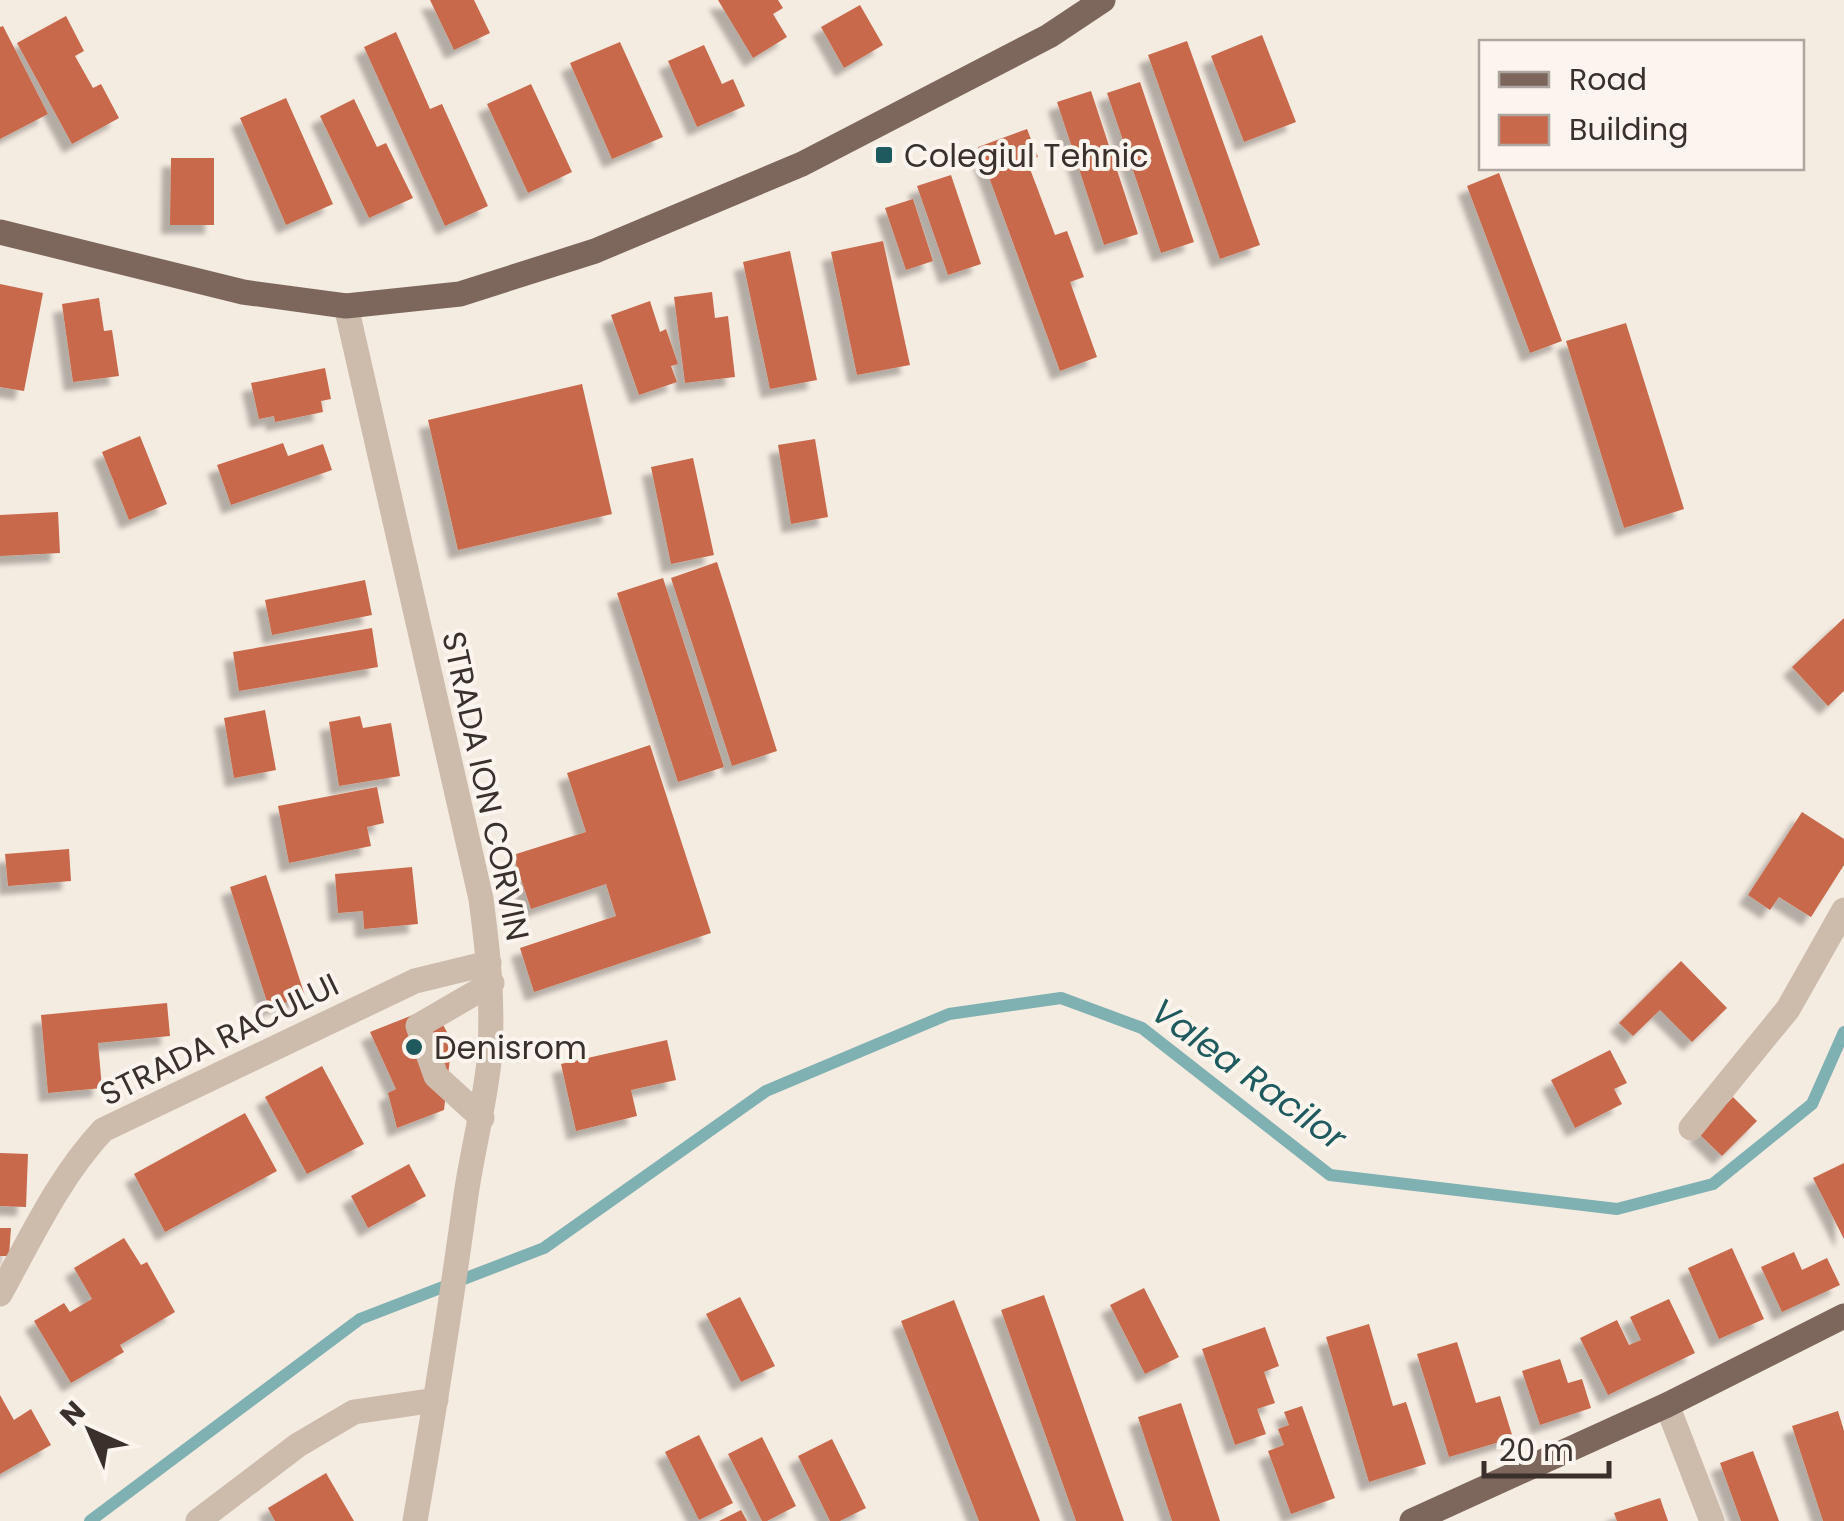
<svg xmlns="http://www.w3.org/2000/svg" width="1844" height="1521" font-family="Poppins,sans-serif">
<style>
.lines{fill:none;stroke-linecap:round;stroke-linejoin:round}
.stream{stroke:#7fb0b2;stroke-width:12}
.building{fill:#c8694b;filter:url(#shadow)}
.minor{stroke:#cdbbac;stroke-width:25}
.major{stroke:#7d675c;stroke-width:25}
.poi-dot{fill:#1f5a5e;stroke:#fbf5ee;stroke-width:4}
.labels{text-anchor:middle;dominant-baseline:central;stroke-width:8;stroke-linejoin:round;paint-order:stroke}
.poi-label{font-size:32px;fill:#3b302b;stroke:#fbf5ee;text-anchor:start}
.street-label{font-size:32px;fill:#3b302b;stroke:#fbf5ee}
.water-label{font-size:35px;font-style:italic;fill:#1f5a5e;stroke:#fbf5ee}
</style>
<defs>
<filter id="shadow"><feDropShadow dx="-9" dy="9" stdDeviation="2.5" flood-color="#0004"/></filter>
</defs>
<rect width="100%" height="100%" fill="#f4ebe1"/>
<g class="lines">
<path class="stream" d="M90,1521l270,-202 184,-71 222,-157 183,-77 112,-16 81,30 188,147 287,34 96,-25 99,-80 32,-72"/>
</g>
<path class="building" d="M430,0h44l16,33 -36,17z
M718,0h60l5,8 -10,6 14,23 -34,21z
M860,5l23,40 -39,23 -23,-41z
M66,16l18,35 -9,5 18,32 8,-4 18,34 -47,26 -55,-101z
M3,26l45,88 -48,25v-112z
M396,32l34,77 12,-5 46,102 -43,20 -81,-179z
M1262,35l34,87 -52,20 -33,-86z
M1187,41l73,204 -40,14 -72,-204z
M620,42l43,95 -51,22 -42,-96z
M704,45l18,39 11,-5 12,27 -48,21 -29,-66z
M1140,82l54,160 -33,11 -54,-160z
M531,84l41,88 -44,21 -41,-89z
M1091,91l47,143 -34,11 -47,-143z
M286,98l47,106 -47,21 -46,-107z
M354,99l23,48 9,-4 27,55 -44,20 -49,-102z
M1027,129l11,28 -11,4 28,74 12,-4 17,46 -14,5 27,75 -37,14 -82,-224z
M171,158h43v67h-44z
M1499,173l63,168 -32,12 -63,-167z
M951,175l30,89 -33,11 -31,-89z
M913,199l20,62 -27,9 -21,-62z
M883,241l27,124 -53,10 -26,-123z
M790,251l27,129 -47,9 -27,-127z
M0,284l43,9 -19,98 -24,-4z
M712,292l3,26 13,-2 7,61 -50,6 -11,-86z
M99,298l5,33 8,-1 7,46 -46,6 -11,-78z
M650,301l10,31 6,-3 12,35 -7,2 6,16 -38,13 -28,-80z
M1626,323l58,186 -60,19 -58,-187z
M325,368l6,31 -10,2 2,11 -48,10 -1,-6 -15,3 -8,-36z
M582,384l30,130 -154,36 -30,-130z
M140,436l27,68 -38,16 -27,-68z
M815,439l13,78 -37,7 -13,-79z
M283,443l5,13 35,-12 9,26 -101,35 -14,-40z
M693,458l21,97 -43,9 -20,-97z
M58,512l2,41 -60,3v-41z
M717,562l60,189 -45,15 -61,-188z
M663,578l61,189 -46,15 -61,-189z
M365,580l7,35 -100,20 -7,-35z
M1844,618v73l-16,15 -36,-39z
M372,628l6,39 -139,24 -6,-39z
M265,710l11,60 -42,8 -10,-60z
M360,716l3,12 28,-5 9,53 -61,10 -10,-64z
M650,745l61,188 -177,59 -14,-44 96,-32 -10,-32 -75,25 -18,-54 73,-23 -19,-59z
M377,787l7,36 -17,4 4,19 -82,17 -11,-57z
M1802,812l42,27v26l-33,52 -32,-20 -9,13 -22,-15z
M69,849l2,32 -63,5 -3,-32z
M412,867l6,57 -54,5 -1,-18 -25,2 -3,-39z
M266,875l39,121 -36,12 -39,-121z
M1681,961l46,47 -35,34 -32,-32 -27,26 -14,-13z
M167,1003l3,33 -72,7 4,45 -54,5 -7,-78z
M433,1007l19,34 -8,69 -47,18 -9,-35 8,-4 -26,-57z
M667,1040l9,40 -45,10 6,26 -61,15 -15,-67z
M1610,1050l17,33 -13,6 8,15 -47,24 -24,-48z
M322,1066l42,78 -57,30 -42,-77z
M1733,1097l24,24 -35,35 -24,-23z
M245,1113l32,58 -112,61 -31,-58z
M0,1153l28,1 -2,53 -26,-1z
M1844,1163v76l-31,-61z
M409,1164l17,32 -58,32 -17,-32z
M0,1228h11l-2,28h-9z
M124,1238l17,27 6,-3 28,50 -55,33 4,7 -53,31 -37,-62 30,-18 6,9 22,-13 -18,-31z
M1732,1248l32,71 -45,20 -31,-71z
M1794,1252l8,18 25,-12 13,27 -58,27 -21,-45z
M1144,1288l35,69 -34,17 -35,-69z
M1044,1295l80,226h-48l-75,-211z
M740,1297l35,69 -34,16 -35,-68z
M1669,1299l26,54 -87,42 -28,-57 37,-18 12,25 12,-5 -11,-23z
M954,1300l86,221h-61l-78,-200z
M1369,1324l24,82 13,-4 20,62 -57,18 -43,-145z
M1265,1327l14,39 -15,6 11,31 -18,6 9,25 -31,11 -33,-96z
M1457,1342l19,61 24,-7 13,42 -64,19 -32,-103z
M1560,1359l8,24 14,-4 9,29 -51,17 -18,-54z
M0,1395l14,25 17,-11 20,36 -51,29z
M1181,1403l39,118h-48l-34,-104z
M1302,1406l33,92 -44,16 -23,-63 16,-6 -6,-16 11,-4 -5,-13z
M1838,1411l6,20v90h-21l-31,-95z
M699,1435l34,68 -34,17 -34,-68z
M762,1437l34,69 -29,15h-5l-34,-67z
M832,1439l34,69 -26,13h-10l-32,-65z
M1753,1451l26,70h-38l-21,-58z
M326,1473l28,48h-79l-7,-13z
M1660,1498l8,23h-51l-3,-8z
M741,1510l6,11h-28z"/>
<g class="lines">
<path class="minor" d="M346,306l135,593c7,53 12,99 9,153 -4,48 -17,95 -24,143 -15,109 -32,218 -51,326
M482,1118l-46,-42 -18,-50 74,-43
M1691,1128l97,-119 56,-99
M0,1294c31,-56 59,-117 103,-164l312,-149 74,-18
M1667,1405l45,116
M198,1521l100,-76 56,-33 82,-12"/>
<path class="major" d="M0,232l243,60 103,14 114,-12 135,-43 207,-87 247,-128 54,-36
M1412,1521l255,-116 177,-89"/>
</g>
<g class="poi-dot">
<rect x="874" y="145" width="20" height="20" rx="5"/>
<circle cx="414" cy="1047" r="10"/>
</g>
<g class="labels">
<g class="poi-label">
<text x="904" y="155">Colegiul Tehnic</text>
<text x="434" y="1047">Denisrom</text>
</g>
<g class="street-label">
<text transform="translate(486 786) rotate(78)">STRADA ION CORVIN</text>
<text transform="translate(219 1039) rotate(-26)">STRADA RACULUI</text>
</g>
<g class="water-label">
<text transform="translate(1249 1074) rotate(36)">Valea Racilor</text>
</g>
</g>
<rect x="1479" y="40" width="325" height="130" fill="#fbf5ee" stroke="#aea6a0" stroke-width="2.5"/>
<rect x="1499" y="72" width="50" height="15" fill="#7d675c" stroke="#aea6a0" stroke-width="2.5"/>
<text x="1569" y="90" font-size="30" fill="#3b302b">Road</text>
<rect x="1499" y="115" width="50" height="30" fill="#c8694b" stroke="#aea6a0" stroke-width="2.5"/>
<text x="1569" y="140" font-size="30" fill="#3b302b">Building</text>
<g transform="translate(90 1431) rotate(315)" stroke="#fbf5ee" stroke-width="8" paint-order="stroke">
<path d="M0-8L18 38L0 25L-18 38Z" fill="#3b302b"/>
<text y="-15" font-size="28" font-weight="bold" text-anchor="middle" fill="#3b302b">N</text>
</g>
<path d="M1484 1461v15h125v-15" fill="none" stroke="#3b302b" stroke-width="5"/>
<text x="1499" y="1461" font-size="30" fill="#3b302b" stroke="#fbf5ee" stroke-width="8" paint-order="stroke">20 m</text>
</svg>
